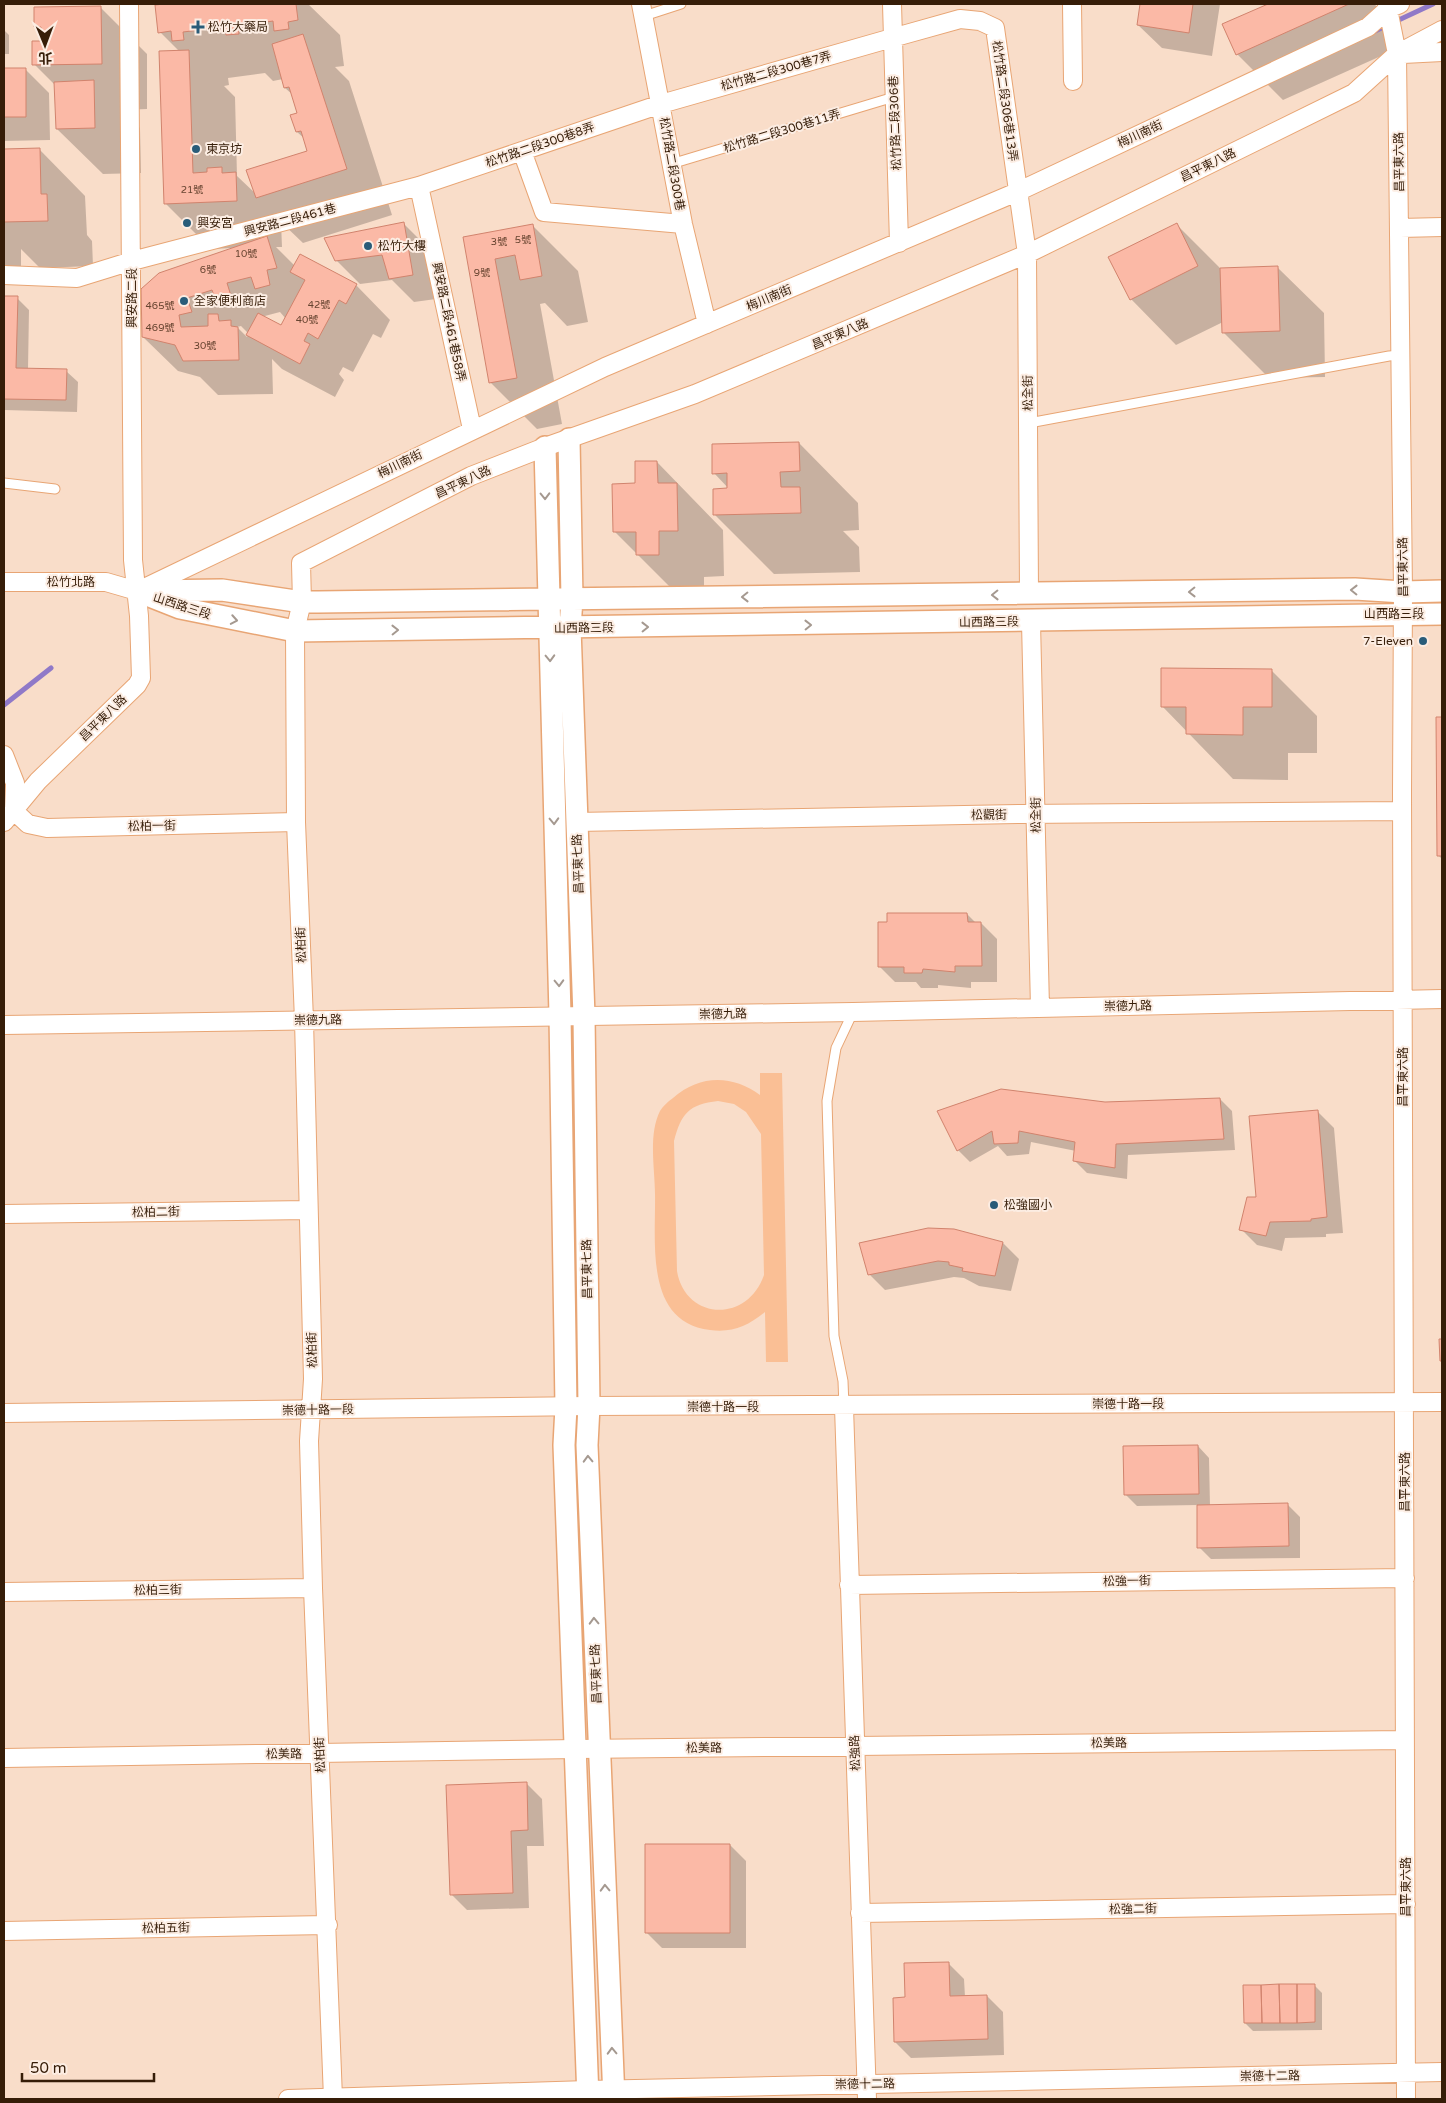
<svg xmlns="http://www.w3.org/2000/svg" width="1446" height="2103" font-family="'Varela Round','Noto Sans TC',sans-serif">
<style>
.green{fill:#fabf95;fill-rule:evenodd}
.shadow{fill:#0003;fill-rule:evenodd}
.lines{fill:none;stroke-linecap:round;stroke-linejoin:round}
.stream{stroke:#9079c8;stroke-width:5}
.building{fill:#fbb9a6;stroke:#d1836d}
.service-casing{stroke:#e8a574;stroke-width:11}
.minor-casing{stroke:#e8a574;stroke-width:20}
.tertiary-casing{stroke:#e8a574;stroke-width:24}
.service{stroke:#fff;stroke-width:9}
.minor{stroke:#fff;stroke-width:18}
.tertiary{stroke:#fff;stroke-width:21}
.oneway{stroke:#a59990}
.poi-dot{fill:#295c79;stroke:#fcede3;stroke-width:2}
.labels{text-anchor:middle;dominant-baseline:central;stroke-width:4;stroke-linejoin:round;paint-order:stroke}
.number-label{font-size:10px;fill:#674430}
.poi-label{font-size:12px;fill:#361d08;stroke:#fcede3;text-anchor:start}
.street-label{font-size:12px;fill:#361d08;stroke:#fcede3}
</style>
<rect width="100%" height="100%" fill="#f9ddc9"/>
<path class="green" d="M760,1073h22l6,289h-22l-1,-50c-17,14 -33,21 -55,18 -66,-8 -54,-88 -55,-136 0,-25 -7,-59 5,-83 3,-5 9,-10 13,-13 27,-24 60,-23 87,-3zM718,1101l16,3 12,8 15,22 3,141c-17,49 -79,45 -87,-4l-3,-130c7,-27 15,-37 44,-40z"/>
<path class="shadow" d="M174,4h134l32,31 4,31 -9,1 14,14 43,134 -89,28 -22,-21 1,25h-6l19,19 61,19 34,35 -9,18 -8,-4 -20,38 -10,-5 -4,7 5,6 -9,17 -53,-28 -10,-10 1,35 -55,1 -18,-18 -22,-6 -35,-34 90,-89 -22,1 -46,-46 14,-152 -19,-19 -4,-26zM265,73l8,8 10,-2 2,9 8,7 6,19 -2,18 8,7 4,13 -53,42 -19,-18 -2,-79 -11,-11 5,-1 -1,-7zM280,312l6,7 -4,8 -21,-10zM241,326l7,7 -1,4 -10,-10z
M1141,4h79l-8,52 -50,-8 -24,-23z
M1271,4h103l14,13 13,30 -118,53 -46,-46 -13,-29z
M101,8l46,46v55l-25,1 18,18 1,45 -38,1 -46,-45 -1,-43 -22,-22 8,-21v-10l-7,-7z
M4,30l5,5v19h-5z
M25,69l24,24 1,47 -46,1v-71z
M40,150l45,46 2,39 5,6 1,25 -53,2 -19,-19v22l-17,1v-121z
M404,224l24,24 8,51 -22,3 -22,-22 -32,4 -24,-24z
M532,225l46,46 10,51 -21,4 -22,-23 -5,1 22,120 -25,5 -46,-46 -27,-145z
M1177,225l44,44 57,-1 46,45 1,64 -56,1 -46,-46v-10l-47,23 -45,-46z
M4,297l13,1 12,12 -1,59 38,2 12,11 -1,30 -73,-2z
M799,443l59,60 1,27 -16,1 16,16 1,25 -86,2 -59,-59 15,-25 -16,-17z
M657,462l66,68 1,46 -20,1v23h-21l-69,-69 22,-46z
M1271,670l46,46v37h-29v27l-55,-1 -71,-73z
M1437,718h5v141l-4,-4z
M967,914l9,9h5l16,16v43h-26v6l-33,-3v3h-17l-5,-6h-21l-16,-16z
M1002,1090l103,13 115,-4 12,12 3,39 -107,5 -1,24 -40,-6 -12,-12 1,-10 -45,-9 -2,12 -22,2 -9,-10 -28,16 -12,-12z
M1318,1112l16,16 9,105 -17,1v3l-41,1 -3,13 -25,-6 -16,-16 16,-31z
M954,1230l49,13 16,16 -8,32 -32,-5 -15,-8 -10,-1 -69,13 -16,-16z
M1442,1234v128l-1,-1z
M1198,1446l11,12 1,48 78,-1 12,12v41l-89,1 -12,-12 -1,-42 -61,1 -12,-12z
M526,1783l16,16 2,47h-17l2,62 -62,2 -16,-16z
M730,1845l16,16v87h-84l-16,-16z
M948,1963l16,16 1,18 22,-1 16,16 1,43 -93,3 -16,-16 11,-44z
M1314,1985l8,8v37l-69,1 -8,-8z"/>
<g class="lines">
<path class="stream" d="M1373,32l60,-28
M4,705l47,-37"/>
</g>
<path class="building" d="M164,4h132l2,16 -10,2 1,7 -15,2 -1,-10 -35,5 1,8 -13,1 -1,-8 -42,5 1,8 -12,1 -1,-10 -13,2 -3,-28z
M1140,4h53l-4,29 -52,-8z
M1268,4h81l-113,51 -14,-31z
M101,6l1,58 -70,1v-24h9v-14h-7v-20z
M303,34l44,135 -91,29 -10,-28 61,-19 -6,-20 -5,1 -6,-17 7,-2 -8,-26 -5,1 -12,-44z
M189,50l4,123 14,-1v-4l15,-1v6l14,-1 1,29 -73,3 -5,-153z
M4,68h22v49h-22z
M94,80l1,48 -39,1 -2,-47z
M40,148l1,46h6l1,27 -44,1v-73z
M404,222l9,53 -24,4 -7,-24 -47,6 -11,-23z
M1177,223l21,43 -68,34 -22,-43z
M533,224l9,52 -22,4 -5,-25 -20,4 22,119 -28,5 -26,-146z
M267,236l10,32 -10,2 3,15 -15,4 -4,-12 -24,6 5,16 -15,5 -5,-14 -25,8 5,14 -13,3 2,12 27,-1v-12h10l1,7 12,-1v6l7,1 1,33 -56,1 -8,-16 -33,-8 -1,-48 18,-16z
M300,254l57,30 -11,20 -7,-4 -21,39 -10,-6 -4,8 6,3 -10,20 -54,-29 12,-22 23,12 24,-45 -15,-8z
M1278,266l2,65 -58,2 -2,-65z
M4,296h14l-2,72 51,1 -1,31 -62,-1z
M799,442l1,29 -20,1 1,15h19l1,26 -88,2v-26l14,-1v-15l-15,1v-30z
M635,461h22l1,22h19l1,48h-19v24h-23v-23h-23l-1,-48 23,-1z
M1161,668l111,1v38h-29v28l-57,-1v-27h-25z
M1436,717h6v139h-5z
M887,913h80l1,9h13l1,44h-27v6l-32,-3 -1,4h-18v-6h-26v-45h9z
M1001,1089l104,13 115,-4 4,41 -108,5 -1,24 -42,-7 2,-19 -56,-11 -1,12 -24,1 -2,-13 -35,20 -20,-40z
M1318,1110l9,107 -16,2v2l-41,1 -4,14 -27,-6 8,-33h9l-7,-81z
M928,1228l26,1 49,13 -8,34 -33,-5 1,-3 -14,-3v-3l-11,-1 -70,14 -9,-32z
M1439,1339h3v22h-2z
M1198,1445l1,49 -75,1 -1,-49z
M1288,1503l1,43 -92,2v-43z
M527,1782l1,48 -17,1 2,62 -63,2 -4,-110z
M645,1844h85v89h-85z
M949,1962l1,34 37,-1 1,44 -94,3 -1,-44 12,-1 -1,-34z
M1279,1984h18v39h-17z
M1279,1984l1,39h-18l-1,-38z
M1297,1984h18v38l-18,1z
M1243,1985h18l1,38h-18z"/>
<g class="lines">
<g class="service-casing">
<path id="service" d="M644,16l37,-12
M671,164l223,-67
M1029,423l360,-67 12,-1
M4,483l51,6
M844,1407l-1,-26 -9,-45 -7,-235 9,-53 17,-36"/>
</g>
<g class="minor-casing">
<path id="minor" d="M641,4l42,220 24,100
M892,4l7,239
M1072,4l1,77
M1387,4l10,50 6,538 -1,201 4,1306
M1403,54l39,-2
M522,151l22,61 139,12
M419,186l53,243
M1400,228l42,-1
M4,275l73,3 55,-17 287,-75 242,-82 231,-66 68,-19 20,2 15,7 32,226 2,340
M4,582h102l31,9
M138,591l467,-224 412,-175 351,-165 20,-18 12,-5
M1031,622l9,386
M4,755l11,28 -1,28 14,13 19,4 249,-6
M4,822l34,-41 99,-96 4,-7 -2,-62 -6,-56 -4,-556
M576,822l445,-8 381,-3
M4,1025l849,-13 589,-13
M4,1214l304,-4
M844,1407l23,692
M4,1413l585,-7 853,-4
M849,1585l556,-7
M4,1592l309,-4
M4,1758l573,-9 827,-9
M860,1913l546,-9
M4,1931l324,-6
M333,2098l-20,-510 -4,-147 4,-62 -9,-359 -8,-198 -1,-191 7,-29 -1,-39 170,-87 74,-29 150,-53 332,-140 327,-161 43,-39 45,-24
M288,2099l300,-9 854,-18"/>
</g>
<g class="tertiary-casing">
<path id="tertiary" d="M569,439l3,160 -2,29 14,388 5,390 -2,39 27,654
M545,447l15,568 6,392 -2,38 24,654
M137,591l43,17 115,23 1147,-17
M149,591l73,-1 80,12h16l1037,-13 48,3 39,-1"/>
</g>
<use href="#service" class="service"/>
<use href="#minor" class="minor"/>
<use href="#tertiary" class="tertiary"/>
</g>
<defs><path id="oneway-chevron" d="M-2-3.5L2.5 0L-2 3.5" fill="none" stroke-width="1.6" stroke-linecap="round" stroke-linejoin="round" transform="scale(1.25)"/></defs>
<g class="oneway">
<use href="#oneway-chevron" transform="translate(545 496) rotate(89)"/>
<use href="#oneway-chevron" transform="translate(1354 590) rotate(-179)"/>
<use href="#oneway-chevron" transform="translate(1192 592) rotate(179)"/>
<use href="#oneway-chevron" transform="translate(995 595) rotate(179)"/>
<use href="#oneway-chevron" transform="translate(745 597) rotate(179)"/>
<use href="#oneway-chevron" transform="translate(234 620) rotate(10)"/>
<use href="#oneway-chevron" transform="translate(808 625) rotate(-1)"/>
<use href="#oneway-chevron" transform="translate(645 627) rotate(-1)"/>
<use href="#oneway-chevron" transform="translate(395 630) rotate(-1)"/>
<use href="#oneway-chevron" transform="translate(550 658) rotate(88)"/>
<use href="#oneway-chevron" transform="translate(554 821) rotate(88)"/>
<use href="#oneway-chevron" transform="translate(559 983) rotate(88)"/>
<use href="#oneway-chevron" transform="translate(588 1459) rotate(-92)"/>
<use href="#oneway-chevron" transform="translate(594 1621) rotate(-92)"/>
<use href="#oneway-chevron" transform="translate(605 1888) rotate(-92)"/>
<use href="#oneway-chevron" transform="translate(612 2051) rotate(-92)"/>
</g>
<g class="poi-dot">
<path d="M195.5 19.5h5v5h5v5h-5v5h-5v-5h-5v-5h5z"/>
<circle cx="196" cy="149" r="5"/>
<circle cx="187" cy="223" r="5"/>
<circle cx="368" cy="246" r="5"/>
<circle cx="184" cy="301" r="5"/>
<circle cx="1423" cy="641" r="5"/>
<circle cx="994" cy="1205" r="5"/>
</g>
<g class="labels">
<g class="number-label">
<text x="192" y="190">21號</text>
<text x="523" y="240">5號</text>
<text x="499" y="242">3號</text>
<text x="246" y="254">10號</text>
<text x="208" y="270">6號</text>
<text x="482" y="273">9號</text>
<text x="319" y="305">42號</text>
<text x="160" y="306">465號</text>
<text x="307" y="320">40號</text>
<text x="160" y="328">469號</text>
<text x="205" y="346">30號</text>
</g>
<g class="poi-label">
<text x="208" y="27">松竹大藥局</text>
<text x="206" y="149">東京坊</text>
<text x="197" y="223">興安宮</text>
<text x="378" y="246">松竹大樓</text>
<text x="194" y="301">全家便利商店</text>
<text x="1413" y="641" text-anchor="end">7-Eleven</text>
<text x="1004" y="1205">松強國小</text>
</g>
<g class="street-label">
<text transform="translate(776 71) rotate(-16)">松竹路二段300巷7弄</text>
<text transform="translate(1005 101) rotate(82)">松竹路二段306巷13弄</text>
<text transform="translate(895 123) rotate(-92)">松竹路二段306巷</text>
<text transform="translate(782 131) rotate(-17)">松竹路二段300巷11弄</text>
<text transform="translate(1140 134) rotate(-25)">梅川南街</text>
<text transform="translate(540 145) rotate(-19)">松竹路二段300巷8弄</text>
<text transform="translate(1399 162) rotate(-91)">昌平東六路</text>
<text transform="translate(672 164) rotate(80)">松竹路二段300巷</text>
<text transform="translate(1208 165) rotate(-26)">昌平東八路</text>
<text transform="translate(290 220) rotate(-15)">興安路二段461巷</text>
<text transform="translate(132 298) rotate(-90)">興安路二段</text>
<text transform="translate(769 298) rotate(-23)">梅川南街</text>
<text transform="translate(449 322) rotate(78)">興安路二段461巷58弄</text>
<text transform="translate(840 334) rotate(-23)">昌平東八路</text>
<text transform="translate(1028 393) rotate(-91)">松全街</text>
<text transform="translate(400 464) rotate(-26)">梅川南街</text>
<text transform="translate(463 482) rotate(-25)">昌平東八路</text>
<text transform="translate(1403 567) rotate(-91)">昌平東六路</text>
<text x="71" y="582">松竹北路</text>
<text transform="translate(182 606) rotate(18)">山西路三段</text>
<text x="1394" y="614">山西路三段</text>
<text transform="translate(989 622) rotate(-1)">山西路三段</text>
<text transform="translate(584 628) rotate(-1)">山西路三段</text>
<text transform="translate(103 718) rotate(-44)">昌平東八路</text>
<text transform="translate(989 815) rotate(-1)">松觀街</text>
<text transform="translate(1036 815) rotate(-91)">松全街</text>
<text transform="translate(152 826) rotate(-1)">松柏一街</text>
<text transform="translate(578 864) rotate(-92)">昌平東七路</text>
<text transform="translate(301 945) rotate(-92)">松柏街</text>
<text transform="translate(1128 1006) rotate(-1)">崇德九路</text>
<text transform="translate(723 1014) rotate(-1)">崇德九路</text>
<text transform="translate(318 1020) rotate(-1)">崇德九路</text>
<text transform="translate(1403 1077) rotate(-90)">昌平東六路</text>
<text transform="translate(156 1212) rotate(-1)">松柏二街</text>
<text transform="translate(587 1269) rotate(-91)">昌平東七路</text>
<text transform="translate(312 1350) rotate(-92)">松柏街</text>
<text x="1128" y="1404">崇德十路一段</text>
<text x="723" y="1407">崇德十路一段</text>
<text transform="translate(318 1410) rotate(-1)">崇德十路一段</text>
<text transform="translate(1405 1482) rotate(-90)">昌平東六路</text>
<text transform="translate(1127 1581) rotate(-1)">松強一街</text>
<text transform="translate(158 1590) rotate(-1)">松柏三街</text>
<text transform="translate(596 1674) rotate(-92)">昌平東七路</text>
<text transform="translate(1109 1743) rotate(-1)">松美路</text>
<text transform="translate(704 1748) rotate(-1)">松美路</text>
<text transform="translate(855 1753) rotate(-92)">松強路</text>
<text transform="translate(284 1754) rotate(-1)">松美路</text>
<text transform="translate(320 1755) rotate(-93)">松柏街</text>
<text transform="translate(1406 1887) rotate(-90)">昌平東六路</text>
<text transform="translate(1133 1909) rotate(-1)">松強二街</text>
<text transform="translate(166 1928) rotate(-1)">松柏五街</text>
<text transform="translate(1270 2076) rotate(-1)">崇德十二路</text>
<text transform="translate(865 2084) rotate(-1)">崇德十二路</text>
</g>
</g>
<rect width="1446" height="2103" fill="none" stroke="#361d08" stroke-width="10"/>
<g transform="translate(45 45) rotate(179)" stroke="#fcede3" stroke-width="4" paint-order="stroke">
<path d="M0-4L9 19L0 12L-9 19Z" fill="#361d08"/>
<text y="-8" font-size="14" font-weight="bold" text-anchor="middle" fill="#361d08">北</text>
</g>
<path d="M22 2073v8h132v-8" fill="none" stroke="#361d08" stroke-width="2.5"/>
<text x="30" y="2073" font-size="15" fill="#361d08" stroke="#fcede3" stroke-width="4" paint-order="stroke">50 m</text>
</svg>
